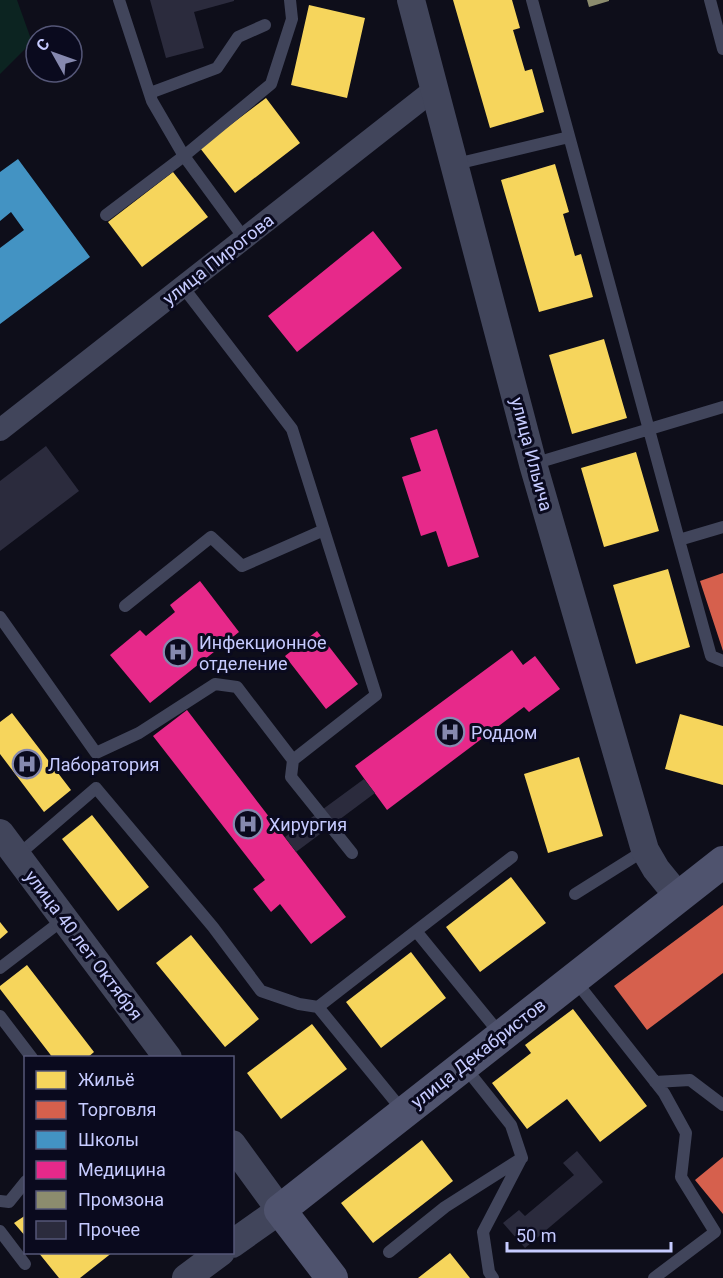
<svg xmlns="http://www.w3.org/2000/svg" width="723" height="1278" font-family="Roboto,sans-serif">
<style>
.green{fill:#0c2421}
.homes{fill:#f6d55c}
.shops{fill:#d6604d}
.schools{fill:#4393c3}
.health{fill:#e7298a}
.industry{fill:#8c8c6e}
.building{fill:#2b2b3d}
.lines{fill:none;stroke-linecap:round;stroke-linejoin:round}
.service{stroke:#41455b;stroke-width:12}
.minor{stroke:#41455b;stroke-width:22}
.tertiary{stroke:#41455b;stroke-width:28}
.secondary{stroke:#4f536e;stroke-width:32}
.labels{text-anchor:middle;dominant-baseline:central;stroke-width:6;stroke-linejoin:round;paint-order:stroke}
.street-label{font-size:18px;fill:#c6cbff;stroke:#0a0a1e}
.poi-label{font-size:18px;fill:#c6cbff;stroke:#0a0a1e;text-anchor:start}
</style>
<rect width="100%" height="100%" fill="#0e0e1a"/>
<path class="green" d="M0,0h17l15,42 -32,32z"/>
<path class="homes" d="M453,0h59l8,28 -7,2 12,41 7,-2 12,43 -54,16z
M309,5l56,13 -18,80 -56,-13z
M266,98l34,45 -65,50 -35,-45z
M555,164l14,48 -6,2 12,42 6,-2 12,43 -54,15 -38,-132z
M173,172l35,45 -66,50 -34,-45z
M604,339l23,79 -55,16 -23,-79z
M636,452l23,79 -55,16 -23,-79z
M668,569l22,78 -54,17 -23,-79z
M12,713l59,77 -27,22 -44,-58v-32z
M680,714l43,12v59l-58,-16z
M579,757l24,79 -55,17 -24,-79z
M92,815l57,72 -31,24 -56,-72z
M511,877l35,46 -66,49 -34,-45z
M0,922l8,10 -8,7z
M191,935l68,84 -34,28 -69,-84z
M411,952l35,46 -65,50 -35,-46z
M27,965l67,87 -7,6h-34l-53,-69v-3z
M573,1009l74,97 -47,36 -33,-43 -40,30 -35,-46 39,-30 -6,-8z
M312,1024l35,45 -66,50 -34,-46z
M422,1140l31,41 -80,62 -32,-40z
M26,1215v22l-12,-14z
M38,1252h75l-33,26h-21z
M450,1253l20,25h-52z"/>
<path class="shops" d="M723,573v78l-23,-70z
M723,905v68l-76,57 -33,-44z
M723,1157v57l-28,-34z"/>
<path class="schools" d="M18,159l72,98 -90,67v-76l24,-18 -13,-18 -11,9v-49z"/>
<path class="health" d="M373,231l29,37 -105,84 -29,-36z
M437,429l42,128 -31,10 -12,-36 -15,5 -19,-59 19,-6 -11,-33z
M200,581l39,51 -89,71 -40,-48 30,-25 6,6 29,-24 -5,-7z
M317,631l41,53 -32,25 -41,-53z
M512,650l11,15 12,-9 25,33 -31,23 -5,-5 -137,103 -32,-44z
M187,710l159,207 -35,27 -31,-40 -9,8 -18,-23 12,-9 -112,-144z"/>
<path class="industry" d="M587,0h22v1l-20,6z"/>
<path class="building" d="M150,0h84v1l-40,11 10,36 -38,10z
M46,446l33,45 -79,60v-70z
M364,779l11,14 -79,59 -11,-15z
M577,1151l26,31 -78,66 -22,-25 16,-13 6,6 49,-41 -11,-12z"/>
<g class="lines">
<path class="service" d="M119,0l33,101 32,55 87,-72 21,-65 -2,-19
M532,0l147,540 44,-13
M710,0l13,49
M150,93l67,-25 21,-31 27,-12
M456,164l113,-27
M106,215l78,-59 60,82
M533,464l190,-57
M679,540l32,116 12,5
M125,606l86,-69 31,29 82,-36
M0,617l96,136 43,-20 76,-49 22,3 56,73 83,-65 -84,-266 -109,-142
M293,760l-2,17 61,76
M17,856l79,-68 117,139 48,64 38,13 19,3
M575,894l70,-44
M416,931l96,-74
M0,968l64,-49
M574,979l90,114 22,40 -5,44 34,55 -61,46
M0,1016l32,42
M655,1082l35,-2 33,25
M403,1111l-85,-104 98,-76 85,104
M0,1201l9,1 17,-21
M0,1231l25,33
M389,1252l56,-45 77,-49 -11,-33 -47,-59
M493,1278l-4,-6 -6,-40 38,-73"/>
<path class="minor" d="M0,430l436,-342"/>
<path class="tertiary" d="M411,0l122,464 112,386 11,19 22,27
M0,833l168,225
M232,1144l48,66 -48,34
M186,1278l35,-26"/>
<path class="secondary" d="M332,1278l-52,-68 443,-348"/>
</g>
<defs>
<g id="hospital-ring" transform="scale(1.5)"><circle r="9.5" fill="#0a0a1e" stroke="#8689af" stroke-width="1.5"/><path d="M-5-5h3v3.5h4V-5h3V5h-3V1.5h-4V5h-3Z" fill="#8689af"/></g>
</defs>
<g fill-rule="evenodd">
<use href="#hospital-ring" x="178" y="652"/>
<use href="#hospital-ring" x="450" y="732"/>
<use href="#hospital-ring" x="27" y="764"/>
<use href="#hospital-ring" x="248" y="824"/>
</g>
<g class="labels">
<g class="street-label">
<text transform="translate(218 259) rotate(-38)">улица Пирогова</text>
<text transform="translate(532 454) rotate(75)">улица Ильича</text>
<text transform="translate(84 945) rotate(53)">улица 40 лет Октября</text>
<text transform="translate(478 1053) rotate(-38)">улица Декабристов</text>
</g>
<g class="poi-label">
<text x="199" y="642">Инфекционное<tspan x="199" dy="21">отделение</tspan></text>
<text x="471" y="732">Роддом</text>
<text x="48" y="764">Лаборатория</text>
<text x="269" y="824">Хирургия</text>
</g>
</g>
<rect x="24" y="1056" width="210" height="198" fill="#0a0a1e" stroke="#555778" stroke-width="1.5"/>
<rect x="36" y="1071" width="30" height="18" fill="#f6d55c" stroke="#555778" stroke-width="1.5"/>
<text x="78" y="1086" font-size="18" fill="#c6cbff">Жильё</text>
<rect x="36" y="1101" width="30" height="18" fill="#d6604d" stroke="#555778" stroke-width="1.5"/>
<text x="78" y="1116" font-size="18" fill="#c6cbff">Торговля</text>
<rect x="36" y="1131" width="30" height="18" fill="#4393c3" stroke="#555778" stroke-width="1.5"/>
<text x="78" y="1146" font-size="18" fill="#c6cbff">Школы</text>
<rect x="36" y="1161" width="30" height="18" fill="#e7298a" stroke="#555778" stroke-width="1.5"/>
<text x="78" y="1176" font-size="18" fill="#c6cbff">Медицина</text>
<rect x="36" y="1191" width="30" height="18" fill="#8c8c6e" stroke="#555778" stroke-width="1.5"/>
<text x="78" y="1206" font-size="18" fill="#c6cbff">Промзона</text>
<rect x="36" y="1221" width="30" height="18" fill="#2b2b3d" stroke="#555778" stroke-width="1.5"/>
<text x="78" y="1236" font-size="18" fill="#c6cbff">Прочее</text>
<g transform="translate(54 54) rotate(310)"><circle r="28" fill="#0a0a1e" stroke="#555778" stroke-width="1.5"/>
<path d="M0-4.5L10 22L0 15L-10 22Z" fill="#8689af"/>
<text y="-9" font-size="16" font-weight="bold" text-anchor="middle" fill="#c6cbff">С</text>
</g>
<path d="M507 1242v9h164v-9" fill="none" stroke="#c6cbff" stroke-width="3"/>
<text x="516" y="1242" font-size="18" fill="#c6cbff" stroke="#0a0a1e" stroke-width="4.5" paint-order="stroke">50 m</text>
</svg>
